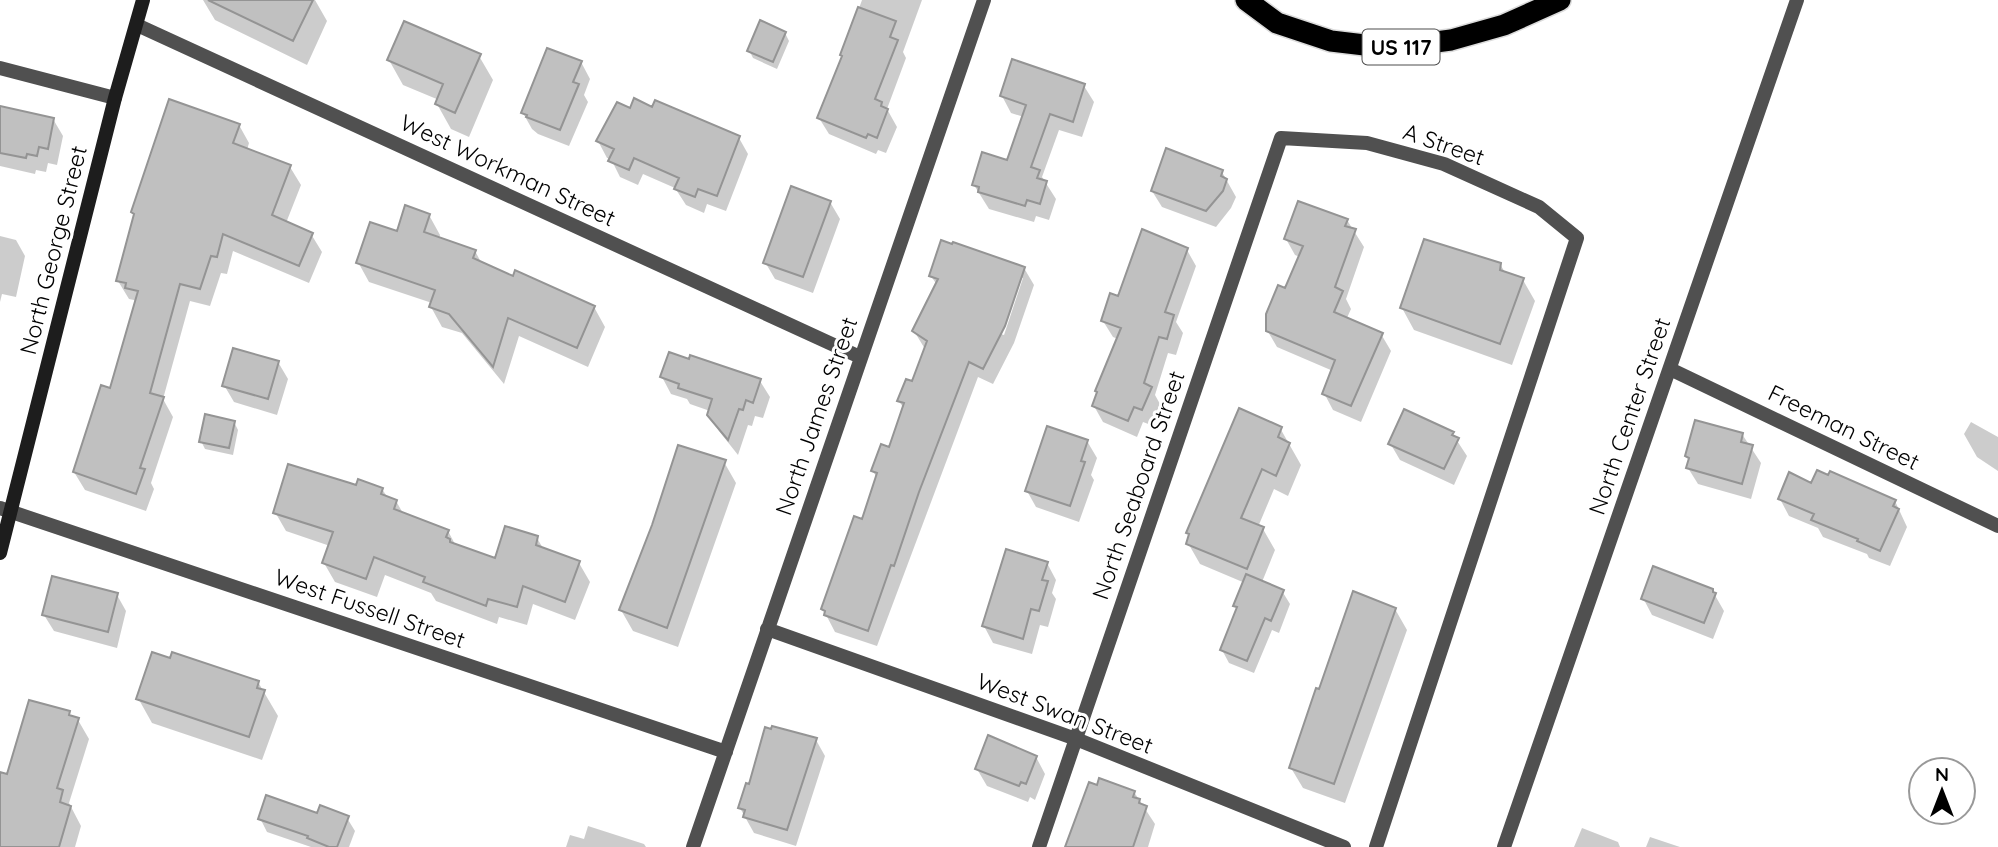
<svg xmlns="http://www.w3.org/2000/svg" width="1998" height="847" font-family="Quicksand,sans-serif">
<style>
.shadow{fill:#0003;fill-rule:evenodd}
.building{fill:#c0c0c0;stroke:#949494;stroke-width:2}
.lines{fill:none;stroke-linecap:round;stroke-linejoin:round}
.motorway-casing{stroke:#dbdbdb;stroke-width:24}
.minor{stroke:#505050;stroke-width:14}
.secondary{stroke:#1d1d1d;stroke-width:14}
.motorway{stroke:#000;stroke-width:21}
.labels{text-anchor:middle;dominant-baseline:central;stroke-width:6;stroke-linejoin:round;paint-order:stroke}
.shield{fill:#fff;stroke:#4c4c4c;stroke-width:2}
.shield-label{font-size:21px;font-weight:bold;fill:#000}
.street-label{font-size:23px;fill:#000;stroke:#fff}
</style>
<rect width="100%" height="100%" fill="#fff"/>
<path class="shadow" d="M203,0h112l12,21 -20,44 -92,-45z
M862,0h60l-19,52 3,6 -19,51 10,18 -11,26 -8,-3 -2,4 -47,-20 -10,-16 24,-60 -1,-3z
M785,33l4,8 -12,28 -24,-11 -4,-8z
M479,56l14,24 -24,57 -18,-8 -14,-25 2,-4 -36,-15 -14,-25z
M581,62l9,17 -6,16 4,7 -19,44 -31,-12 -6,-5 -9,-16z
M1084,86l10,16 -12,35 -23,-7 -17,47 14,22 -7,21 -13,-4 -2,6 -45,-13 -15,-24 34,-23 16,-45 -13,-4 -9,-17z
M0,108l53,11 10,17 -6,29 -9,-2 -2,9 -10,-2 -1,4 -35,-8z
M631,110l108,28 9,16 -22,57 -19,-7 -3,9 -18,-8 -11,-17 -32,-14 -5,11 -18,-8 -9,-18 -4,-1 -9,-17z
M239,125l10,18 -2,7 43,17 11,18 -15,38 25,11 11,18 -13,31 -76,-32 -6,23 -6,-1 -11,33 -20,-5 -27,98 10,18 -22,66 3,6 -8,22 -61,-21 -11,-18 37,-82 25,-86 -2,-4 -5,-1 -11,-18 17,-64 -3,-5z
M1222,172l14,25 -5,11 -15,19 -54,-20 -10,-16z
M830,202l10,17 -27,74 -38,-14 -10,-17z
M429,215l11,20 -1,4 36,12 7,13 112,43 11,20 -17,40 -69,-31 -15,48 -42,-51 -20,-6 -11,-20 1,-4 -63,-21 -11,-20 40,-29z
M1347,220l17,27 -18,52 5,10 -5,11 35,14 10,17 -30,71 -28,-12 -9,-17 9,-22 -56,-24 -10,-17 33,-73 -5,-2 -9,-16z
M0,236l16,4 9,16 -9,41 -14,-3 -2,8z
M1187,250l9,16 -20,56 7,11 -7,22 -8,-2 -13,42 5,9 -9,21 -8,-3 -6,15 -34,-15 -9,-16 24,-67 -5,-2 -10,-16 16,-23z
M1500,264l6,10 17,6 12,21 -23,64 -98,-35 -12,-22z
M1024,268l10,17 -20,58 -21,41 -15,-7 -101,269 -42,-14 -12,-23 40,-88 14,-43 -4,-7 17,-22 14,-40 -5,-8 14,-18 12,-34 -11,-18 23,-46 -6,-9zM1020,278h3l-19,57 -3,-1z
M278,362l10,17 -11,36 -43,-13 -10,-17z
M662,377l98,4 10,16 -7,21 -8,-2 -3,10 -4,-1 -10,30 -19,-24 -10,-17 1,-3 -20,-7 -3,-5 -16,-5z
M234,422l4,8 -5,25 -28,-6 -4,-8z
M1971,422l27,15v34l-21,-14 -13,-23z
M1280,428l21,37 -13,31 -14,-7 -16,38 5,2 12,21 -13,32 20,9 8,13 -11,29 -7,-3 -18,43 -25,-10 -7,-13 15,-41 -2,-4 10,-22 -45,-19 -12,-21 2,-6 -2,-4z
M1452,433l15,23 -13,29 -54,-25 -10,-17z
M1742,434l19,29 -10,36 -53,-15 -10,-16 2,-6 -4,-6z
M1087,441l10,17 -6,17 3,5 -15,42 -43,-15 -9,-16z
M724,462l12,21 -58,164 -45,-16 -12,-21z
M350,485l32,4 6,9 8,3 8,14 44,16 8,15 41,15 40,-23 7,12 35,13 11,19 -15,38 -42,-16 -6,21 -28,-8 -2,7 -61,-23 -5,-8 -46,-18 -8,22 -42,-15 -11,-19 6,-17 -44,-15 -11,-19z
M1812,486l83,15 12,26 -17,39 -21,-8 -2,-4 -44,-17 -5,-9 -29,-12 -9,-17z
M1047,563l9,17 -4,13 4,6 -8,28 -8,-2 -8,29 -39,-11 -9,-17z
M1712,590l12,21 -11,28 -61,-24 -9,-17z
M117,595l9,16 -9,37 -63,-17 -10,-16z
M1395,609l12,21 -62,173 -42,-15 -12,-20 29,-77z
M258,682l20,34 -16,44 -110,-37 -14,-25z
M69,713l3,5 6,2 11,19 -20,64 12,23 -6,21h-75v-72l8,1z
M816,740l9,16 -29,90 -42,-13 -14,-25 10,-22z
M1036,757l9,17 -10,26 -5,-3 -2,5 -41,-16 -10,-17z
M1134,792l21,32 -7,23h-81z
M318,815l29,3 8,13 -6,16h-38l-44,-15 -7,-14z
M588,826l56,18 2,3h-80l4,-12 14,4z
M1582,828l36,14 2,5h-46z
M1650,837l30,10h-34z"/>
<path class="building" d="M208,0h105l-20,41z
M858,7l38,14 -6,16 8,3 -23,59 7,3 -1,4 7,3 -11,29 -9,-4 -2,4 -49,-20 25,-62 -2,-1z
M760,20l26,12 -13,30 -26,-11z
M404,21l77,33 -26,59 -20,-9 8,-20 -56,-24z
M547,48l35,13 -9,21 6,2 -19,46 -34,-13 1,-2 -6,-2z
M1012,59l73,25 -12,38 -23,-8 -19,53 9,3 -3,8 10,3 -7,23 -13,-4 -2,6 -47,-14 1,-5 -7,-2 10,-33 25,8 19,-55 -26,-9z
M634,98l18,9 3,-7 85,36 -23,60 -19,-7 -3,8 -21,-8 5,-11 -45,-20 -5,12 -21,-9 6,-12 -18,-8 21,-39 13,6z
M169,99l71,25 -7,19 58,22 -19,50 41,18 -14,33 -76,-32 -6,23 -6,-1 -11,33 -20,-5 -30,109 14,4 -24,71 5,1 -9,25 -63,-22 28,-87 9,3 28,-97 -13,-3 1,-5 -10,-2 18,-67 -3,-2z
M0,106l54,12 -6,31 -9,-2 -2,9 -10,-2 -1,4 -26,-5z
M1166,148l57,22 -2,6 6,3 -4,12 -17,20 -55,-20z
M791,186l40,15 -28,76 -40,-14z
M1298,201l50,18 -3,7 11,3 -21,58 8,4 -9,21 49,21 -32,73 -29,-12 13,-34 -69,-29v-17l12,-29 7,3 18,-42 -19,-7z
M405,205l25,9 -6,18 52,18 -3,8 40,18 2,-6 80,36 -18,42 -69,-30 -15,49 -44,-53 -20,-7 6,-17 -79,-27 14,-41 27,9z
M1142,229l46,19 -23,64 9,3 -7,24 -8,-2 -15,46 8,4 -10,23 -8,-3 -6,14 -36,-15 5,-14 -2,-1 26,-63 -20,-7 9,-28 8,3z
M1424,239l77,24 -1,7 24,8 -24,66 -100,-36z
M941,240l11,4 1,-2 72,25 -20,59 -22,43 -14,-7 -50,130 -25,74 -3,-1 -23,66 -44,-16 1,-4 -4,-2 33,-93 8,3 15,-46 -6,-2 10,-27 8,3 15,-44 -7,-2 9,-22 6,2 15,-40 -15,-10 26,-52 -9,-3z
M233,348l46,13 -11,38 -46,-13z
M669,352l20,7 1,-4 71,24 -8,24 -7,-3 -3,10 -4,-1 -11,31 -21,-25 5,-16 -34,-11 1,-4 -19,-7z
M1239,408l43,19 -4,10 12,6 -14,33 -14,-7 -21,49 23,9 -17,42 -61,-25 3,-10 -3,-1z
M1404,409l50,23 -2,3 7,3 -15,31 -56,-25z
M205,414l30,7 -6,27 -30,-6z
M1695,420l48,13 -2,9 12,3 -11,39 -56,-16 3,-10 -4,-2z
M1047,426l41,14 -7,21 4,1 -15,44 -45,-15z
M678,445l48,15 -59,168 -48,-18 33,-85z
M288,464l62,19 6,2 2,-6 25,9 -2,6 16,6 -3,9 55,21 -3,7 4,2v3l45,16 10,-32 33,10 -2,9 44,16 -15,41 -42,-16 -6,21 -29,-8 -2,7 -63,-24 2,-5 -51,-20 -8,22 -44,-16 11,-31 -60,-19z
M1817,470l11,5 2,-4 66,29 -3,6 6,3 -19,42 -23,-10 1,-2 -47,-19 3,-6 -36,-15 11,-27 22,11z
M1006,549l42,13 -6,18 6,1 -9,30 -8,-2 -8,30 -41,-13z
M1653,566l60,23v3l3,1 -12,30 -63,-24z
M1246,574l38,16 -13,31 -6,-3 -18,43 -27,-11 17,-43 -4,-1z
M52,576l66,17 -10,39 -66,-17z
M1353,591l43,17 -62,176 -45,-16 27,-80 3,1z
M152,652l18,6 2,-6 87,29 -2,7 8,2 -16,47 -113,-38z
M29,700l41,11 -1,4 10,3 -22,70 6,2 -3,12 11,4 -12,41h-59v-75l7,2z
M772,726l45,12 -30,92 -44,-13 2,-7 -7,-2 8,-25 3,1 16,-57 6,2z
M988,735l49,21 -11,28 -5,-2 -2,4 -44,-17z
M1099,778l36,13 -2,6 7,2 -1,4 8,3 -14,41h-68l24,-65 8,3z
M266,795l51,18 3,-8 29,11 -12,31h-8l-22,-9 1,-2 -50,-17z"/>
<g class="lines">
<g class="motorway-casing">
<path id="motorway" d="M1246,0l31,23 54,18 59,7 61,-8 53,-15 56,-25"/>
</g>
<path class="minor" d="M137,25l723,332
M0,68l115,30
M1670,369l328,157
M0,508l726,244
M767,629l309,110 268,108
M693,847l291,-847
M1039,847l242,-709 86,5 77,21 95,43 38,31 -201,609
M1504,847l293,-847"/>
<path class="secondary" d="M0,553l115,-455 28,-98"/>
<use href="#motorway" class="motorway"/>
</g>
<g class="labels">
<rect class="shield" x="1362.5" y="29.5" width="77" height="35" rx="5"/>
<g class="shield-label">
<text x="1401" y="47">US 117</text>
</g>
<g class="street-label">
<text transform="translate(1444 144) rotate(19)">A Street</text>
<text transform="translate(508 170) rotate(25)">West Workman Street</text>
<text transform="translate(53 250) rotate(-76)">North George Street</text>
<text transform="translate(816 416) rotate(-71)">North James Street</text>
<text transform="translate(1629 416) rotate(-71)">North Center Street</text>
<text transform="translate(1844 427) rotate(26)">Freeman Street</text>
<text transform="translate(1138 485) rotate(-71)">North Seaboard Street</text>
<text transform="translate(370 608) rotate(19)">West Fussell Street</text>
<text transform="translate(1065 713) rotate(21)">West Swan Street</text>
</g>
</g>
<g transform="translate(1942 791)"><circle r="33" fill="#ffffff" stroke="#999999" stroke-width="2"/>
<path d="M0-5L12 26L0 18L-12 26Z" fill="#000000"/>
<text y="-10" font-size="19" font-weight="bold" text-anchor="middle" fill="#000000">N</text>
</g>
</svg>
